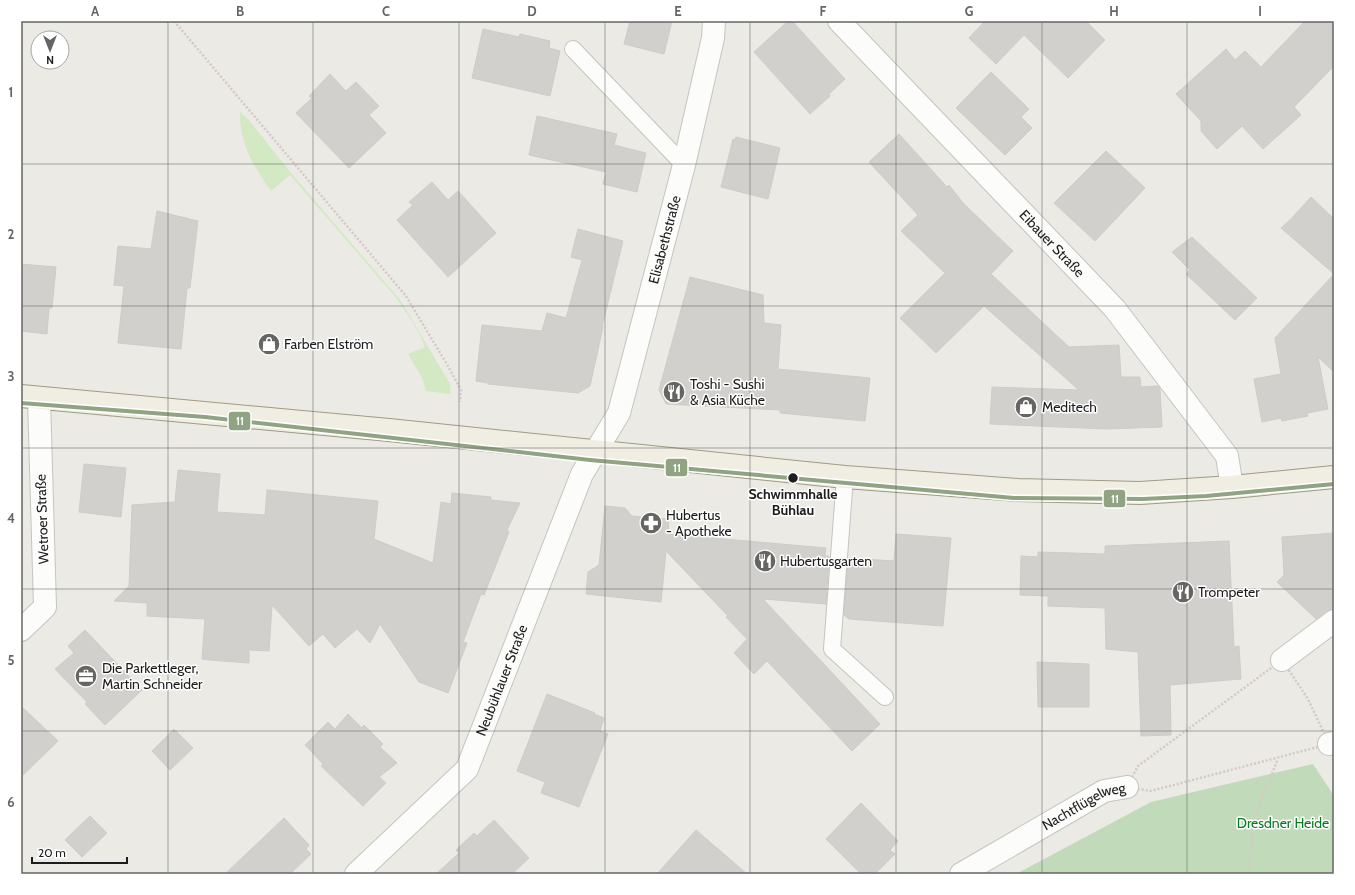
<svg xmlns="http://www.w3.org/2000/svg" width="1355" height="895" font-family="Cabin,sans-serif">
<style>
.grass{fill:#d3e9c3}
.forest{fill:#c1dbba}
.building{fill:#d2d0cc;stroke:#ceccc7}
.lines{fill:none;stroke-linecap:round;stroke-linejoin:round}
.service-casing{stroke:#c4c4c1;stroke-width:18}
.minor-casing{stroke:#c4c4c1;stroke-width:24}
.primary-casing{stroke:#a19b82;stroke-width:24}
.path{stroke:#d6c9c4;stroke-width:2.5;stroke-dasharray:2 2;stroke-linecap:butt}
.service{stroke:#fcfcfb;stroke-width:16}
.minor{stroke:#fcfcfb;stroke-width:22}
.primary{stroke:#f0ede3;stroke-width:22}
.tram-1-casing{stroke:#fff;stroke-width:7}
.tram-1{stroke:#90a383;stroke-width:4}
.grid{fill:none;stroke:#656563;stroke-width:1;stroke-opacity:0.55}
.stop-dot{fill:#1d1d1d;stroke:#fff;stroke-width:1.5}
.labels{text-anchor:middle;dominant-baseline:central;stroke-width:3;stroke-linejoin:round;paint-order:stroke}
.street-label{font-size:14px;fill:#1d1d1d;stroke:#fff}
.poi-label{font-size:14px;fill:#1d1d1d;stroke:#fff;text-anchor:start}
.stop-label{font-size:14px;font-weight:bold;fill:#1d1d1d;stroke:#fff}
.park-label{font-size:14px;fill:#0a7b23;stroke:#fff}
.line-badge{stroke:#fff;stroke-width:1.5}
.badge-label{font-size:11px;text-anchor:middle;font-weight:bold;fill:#fff}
.neatline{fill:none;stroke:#656563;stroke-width:1.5}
.grid-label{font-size:13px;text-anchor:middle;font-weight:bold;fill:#656563}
</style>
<rect width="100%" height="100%" fill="#ebeae5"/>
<path class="grass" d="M240,112l8,7 43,54 110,128 49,83 1,10 -25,-3 -4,-13 -14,-24 17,-7c-7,-19 -20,-37 -32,-53l-103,-119 -19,16c-17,-24 -32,-48 -31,-79z"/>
<path class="forest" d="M1313,764l21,32v78h-318l135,-72z"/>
<path class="building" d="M630,21h42l-8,33 -40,-10z
M788,21h4l53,58 -16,15 1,2 -20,18 -56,-62z
M985,21h101l19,19 -37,38 -44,-43 -28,29 -27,-26z
M1305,21h29v45l-40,41 7,8 -38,34 -21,-23 -25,23 -16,-18v-10l-25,-27 50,-45 9,11 10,-9 16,16z
M483,29l36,8 1,-3 30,7 -1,7 11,3 -10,45 -78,-18z
M991,72l38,37 -8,8 11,11 -27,27 -49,-47z
M330,74l16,17 10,-9 23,24 -10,9 17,18 -37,35 -53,-55 16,-15 -3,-2z
M537,116l80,18 -3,11 32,8 -9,39 -34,-8 3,-12 -77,-17z
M899,134l48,53 2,-2 14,18 50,48 -22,23 78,73 50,-2 2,32h19l1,10 17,-1 2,3 2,38 -56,2 -116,-5 2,-37 87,3 -95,-84 -48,47 -36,-35 45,-45 -44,-42 17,-16 -49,-53z
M736,137l44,11 -12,51 -47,-12 12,-48 2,1z
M1106,151l39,37 -50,53 -41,-38z
M432,182l16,18 10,-9 38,42 -48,44 -51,-57 16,-15 -4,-3z
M1311,197l23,22v55l-53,-46 10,-9z
M157,211l41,10 -8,67h-3l-6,61 -63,-6 6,-57 -10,-1 4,-39 33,3z
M578,229l45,12 -21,86h1l-13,59 -12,7 -90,-9v-1l-12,-2 6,-56 60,6 5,-18 19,5 16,-58 -11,-3z
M1192,237l65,61 -22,22 -49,-46 4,-4 -18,-18z
M21,264l35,3 -4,41h-3l-2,26 -26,-3z
M1334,274v98l-16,-15 10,52 -21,4 1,3 -26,5 -1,-3 -19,4 -8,-43 27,-5 -6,-36z
M690,277l73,18 1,28 17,2 -3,44 92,9 -5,43 -85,-8v-3l-114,-6 -7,-14z
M84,464l42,4 -5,49 -42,-5z
M178,470l42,4 -3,38 48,3 2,-25 111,11 -4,38 59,24 8,-61 10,2 1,-11 39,4v3l29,3 -13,27 2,2 -25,63 -3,-1 -18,48 4,1 -19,50 -29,-11 -39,-58 -10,19 -13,-14 -22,19 -12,-14 -14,12 -37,-41 -3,46 -20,-1v13l-40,-3 -7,-1 3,-40 -58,-3v-13l-33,-2 15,-15 3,-81 43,-3z
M605,506l20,2 7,8 37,3 -1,15 158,14 -1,8h4l-3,48 -63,-5 117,125 -28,27 -85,-90 -13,13 -20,-21 13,-14 -21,-22 2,-1 -62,-65 -5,51 -75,-8 2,-22 11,-7z
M1334,533v76l-8,2 -10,8 -39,-37 7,-7 -2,-38z
M896,534l55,4 -8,88 -94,-7 -5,-4 4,-57 46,3z
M1229,541l5,106 5,-1 2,33 -71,6 1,50 -30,1 -3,-84 -32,-3 -1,-41 -57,-2v-10l-28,-1 1,-39 17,1v-5l67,2v-8z
M85,630l57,60 -37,35 -20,-21 2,-2 -32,-33 19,-16 -6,-7z
M1037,662l52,2v43h-51z
M547,694l48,19 -1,1 10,4 -4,13 8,3 -29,73 -38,-14 4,-11 -28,-11z
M21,706l37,35 -37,36z
M348,714l14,14 2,-3 19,19 -3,3 17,16 -18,14 7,6 -23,23 -42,-40 2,-2 -18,-19 23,-23 7,7z
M174,729l19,19 -23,22 -18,-19z
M861,803l37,38 -8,9 5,4 -20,20h-14l-35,-35z
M90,816l17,17 -25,24 -17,-17z
M284,818l25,27 -3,4 5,5 -21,20h-65z
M494,820l35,38 -17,16h-76l23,-21 -3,-3 18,-17 3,3z
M696,830l51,44h-90z"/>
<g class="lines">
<g class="service-casing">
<path id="service" d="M573,49l111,116
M845,477l-13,172 53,48"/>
</g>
<g class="minor-casing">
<g id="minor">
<path id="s1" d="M839,21l276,288 112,147 5,31"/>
<path d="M21,630l24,-23 -6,-209"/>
<path d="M1282,660l52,-39"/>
<path d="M1329,744l5,-1"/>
<path id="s2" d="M356,874l111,-105 115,-295 37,-61 65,-248 29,-127 1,-17"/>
<path id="s3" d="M961,874l143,-83 23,-4"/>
</g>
</g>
<g class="primary-casing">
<path id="primary" d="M21,396l368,34 456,47 173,13 122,3 92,-6 102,-10"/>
</g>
<path class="path" d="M174,21l232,275 42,70 13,24 -1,12
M1282,660l26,39 21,45 -178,47 -24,-4 11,-21z
M1250,874v-15l4,-42 24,-58"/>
<use href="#service" class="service"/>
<use href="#minor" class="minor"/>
<use href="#primary" class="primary"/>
<g class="tram-1-casing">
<path id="tram-1" d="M21,403l184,14 385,43 424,38 129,1 63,-3 128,-12"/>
</g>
<use href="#tram-1" class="tram-1"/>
</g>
<path class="grid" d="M168,21v853M313,21v853M459,21v853M605,21v853M750,21v853M896,21v853M1042,21v853M1187,21v853M21,164h1313M21,306h1313M21,448h1313M21,589h1313M21,731h1313"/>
<defs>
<g id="shop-disc" transform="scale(1.15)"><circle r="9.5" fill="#656563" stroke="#fff"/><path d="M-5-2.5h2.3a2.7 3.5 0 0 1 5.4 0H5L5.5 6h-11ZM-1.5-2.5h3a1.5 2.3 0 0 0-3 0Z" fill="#fff"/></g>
<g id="restaurant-disc" transform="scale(1.15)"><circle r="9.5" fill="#656563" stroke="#fff"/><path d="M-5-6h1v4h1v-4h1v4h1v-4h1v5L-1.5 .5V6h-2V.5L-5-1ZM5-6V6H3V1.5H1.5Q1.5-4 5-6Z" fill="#fff"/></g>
<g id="pharmacy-disc" transform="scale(1.15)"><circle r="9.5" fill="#656563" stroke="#fff"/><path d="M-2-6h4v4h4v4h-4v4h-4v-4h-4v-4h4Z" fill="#fff"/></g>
<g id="office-disc" transform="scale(1.15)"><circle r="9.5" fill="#656563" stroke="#fff"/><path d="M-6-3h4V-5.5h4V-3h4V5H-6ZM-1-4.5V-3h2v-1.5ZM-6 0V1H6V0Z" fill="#fff"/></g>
</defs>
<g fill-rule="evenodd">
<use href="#shop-disc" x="269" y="344"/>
<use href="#restaurant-disc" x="674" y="392"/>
<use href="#shop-disc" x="1026" y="407"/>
<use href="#pharmacy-disc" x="651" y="523"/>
<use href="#restaurant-disc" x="765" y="561"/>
<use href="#restaurant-disc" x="1183" y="592"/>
<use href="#office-disc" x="86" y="676"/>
</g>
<circle class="stop-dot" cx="793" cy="478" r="5.5"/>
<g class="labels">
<g class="street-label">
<text stroke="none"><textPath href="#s2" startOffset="720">Elisabethstraße</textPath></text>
<text stroke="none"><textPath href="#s1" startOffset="308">Eibauer Straße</textPath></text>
<text transform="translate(42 519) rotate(-92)">Wetroer Straße</text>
<text stroke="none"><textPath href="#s2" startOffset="248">Neubühlauer Straße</textPath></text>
<text stroke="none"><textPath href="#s3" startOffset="141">Nachtflügelweg</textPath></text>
</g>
<g class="poi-label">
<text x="284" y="344">Farben Elström</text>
<text x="690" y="384">Toshi - Sushi<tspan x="690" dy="16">&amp; Asia Küche</tspan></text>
<text x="1042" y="407">Meditech</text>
<text x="666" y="515">Hubertus<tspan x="666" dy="16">- Apotheke</tspan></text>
<text x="780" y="561">Hubertusgarten</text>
<text x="1198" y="592">Trompeter</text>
<text x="102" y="668">Die Parkettleger,<tspan x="102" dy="16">Martin Schneider</tspan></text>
</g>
<g class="stop-label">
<text x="793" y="494">Schwimmhalle<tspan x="793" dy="16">Bühlau</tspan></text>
</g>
<g class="park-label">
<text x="1283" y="823">Dresdner Heide</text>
</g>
</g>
<g class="line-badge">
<rect x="228" y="411" width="23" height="20" rx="4" fill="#90a383"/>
<rect x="665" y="458" width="23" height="19" rx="4" fill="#90a383"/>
<rect x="1103" y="489" width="23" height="19" rx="4" fill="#90a383"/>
</g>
<g class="badge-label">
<text x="240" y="425">11</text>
<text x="677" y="472">11</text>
<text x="1115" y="503">11</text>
</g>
<rect width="1355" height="895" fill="none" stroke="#ffffff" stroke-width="44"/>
<g transform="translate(50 50) rotate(180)"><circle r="19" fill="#ffffff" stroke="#a5a5a5"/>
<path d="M0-3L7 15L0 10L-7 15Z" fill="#656563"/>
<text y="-6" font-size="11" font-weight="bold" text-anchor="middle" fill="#1d1d1d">N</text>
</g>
<path d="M32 857v6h95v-6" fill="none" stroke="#1d1d1d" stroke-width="2"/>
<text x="38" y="857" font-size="12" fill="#1d1d1d" stroke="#ffffff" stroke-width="3" paint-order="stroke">20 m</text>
<rect x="22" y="22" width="1311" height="851" class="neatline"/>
<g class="grid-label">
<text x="95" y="16">A</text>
<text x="240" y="16">B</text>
<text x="386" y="16">C</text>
<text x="532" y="16">D</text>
<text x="678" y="16">E</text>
<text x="823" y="16">F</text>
<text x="969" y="16">G</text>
<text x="1114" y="16">H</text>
<text x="1260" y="16">I</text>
<text x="11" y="97">1</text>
<text x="11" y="239">2</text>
<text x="11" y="381">3</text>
<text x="11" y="523">4</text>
<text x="11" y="665">5</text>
<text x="11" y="807">6</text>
</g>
</svg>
